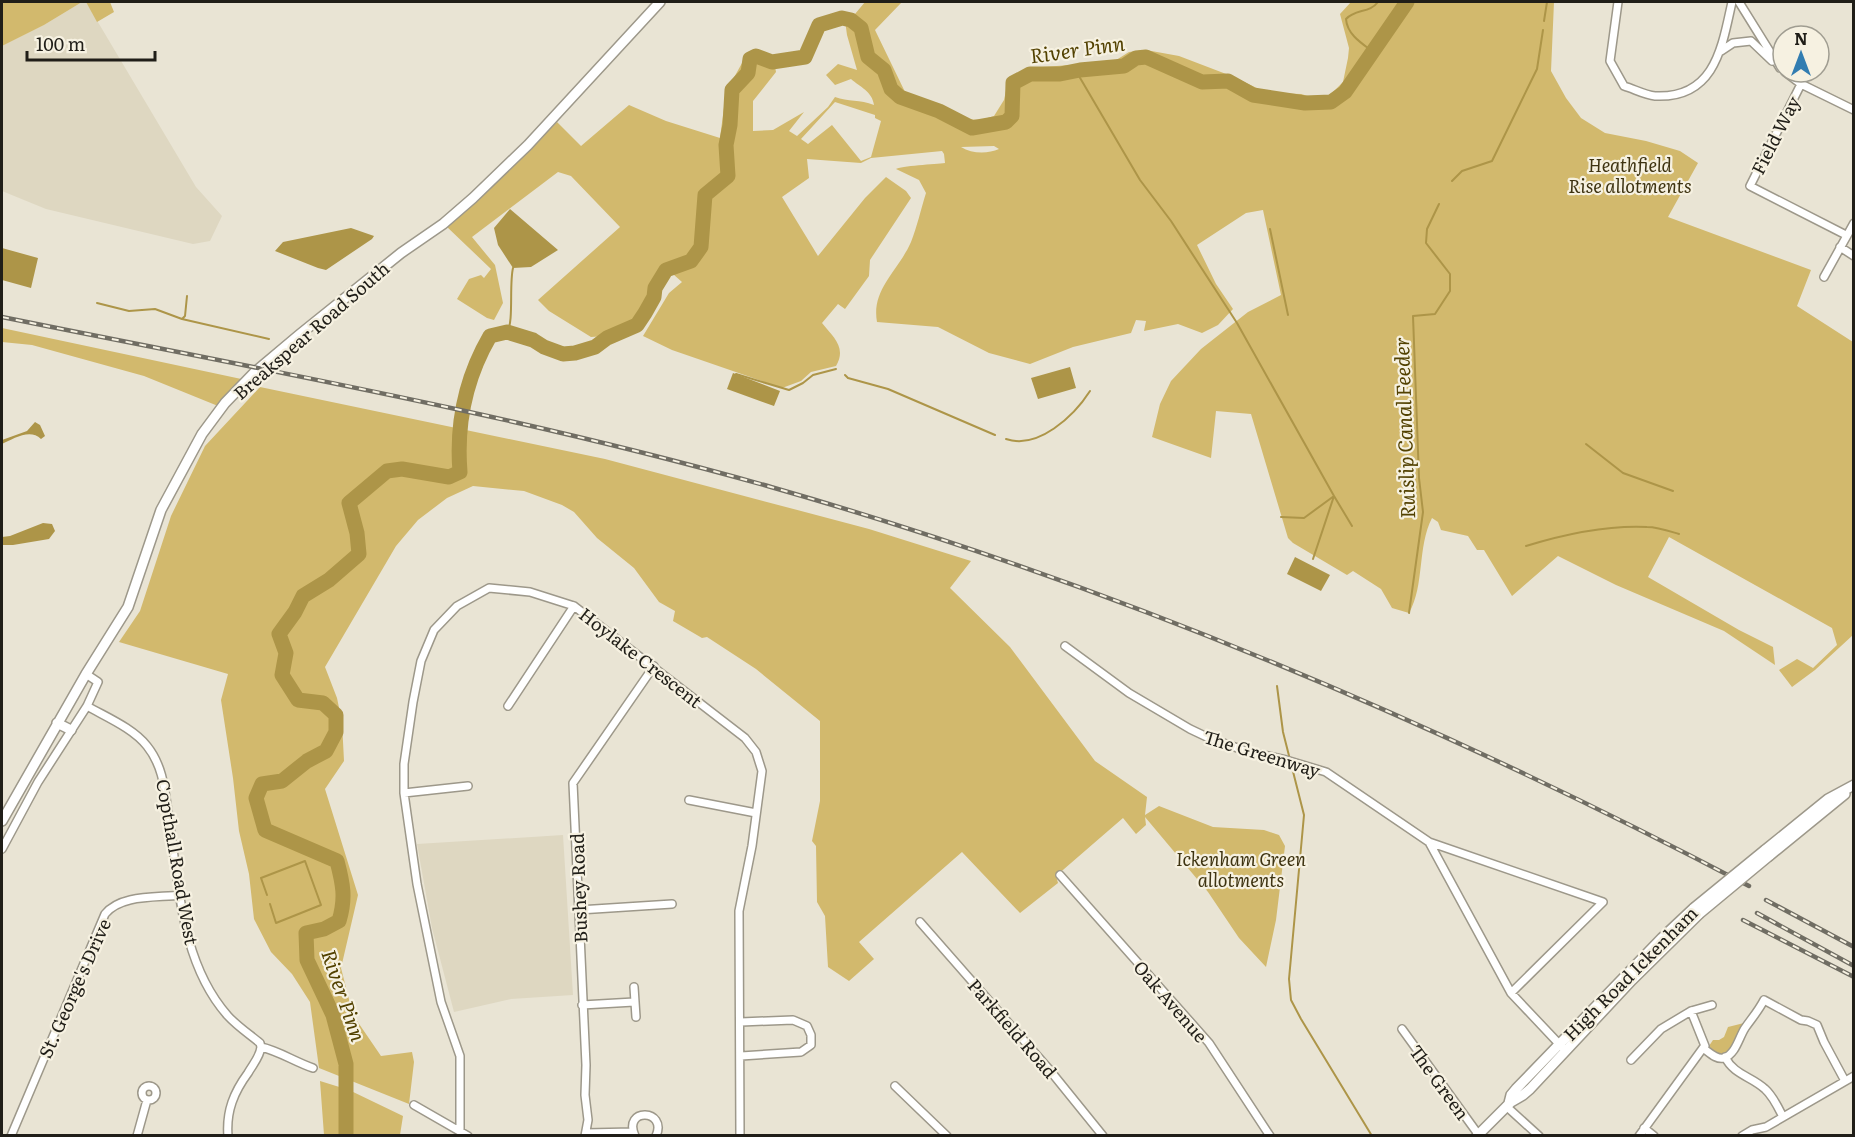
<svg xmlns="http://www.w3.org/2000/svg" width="1855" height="1137" font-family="Literata,serif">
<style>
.built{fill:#ded7c1}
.green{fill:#d2b96d;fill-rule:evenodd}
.water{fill:#ad9548}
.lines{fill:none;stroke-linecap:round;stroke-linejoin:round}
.stream{stroke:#ad9548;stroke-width:2}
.river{stroke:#ad9548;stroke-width:15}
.street-casing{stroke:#9d988a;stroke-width:10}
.secondary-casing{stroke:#9d988a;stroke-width:12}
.street{stroke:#fff;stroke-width:7}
.secondary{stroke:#fff;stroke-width:9}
.rail-casing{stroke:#706d63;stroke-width:4.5}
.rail{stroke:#f6f1e1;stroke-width:2;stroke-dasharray:7;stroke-linecap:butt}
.secondary-bridge-casing{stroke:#9d988a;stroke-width:12;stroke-linecap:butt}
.secondary-bridge{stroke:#fff;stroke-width:9}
.labels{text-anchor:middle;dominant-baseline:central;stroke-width:4.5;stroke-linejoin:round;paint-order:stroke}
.street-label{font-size:18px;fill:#201e18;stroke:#f6f1e1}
.park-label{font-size:18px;font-style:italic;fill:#3e3311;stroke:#f6f1e1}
.water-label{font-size:20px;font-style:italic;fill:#524100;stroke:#f6f1e1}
</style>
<rect width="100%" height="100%" fill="#e9e4d4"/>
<path class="built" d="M82,2h4l110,185 26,29 -12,25 -17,3 -147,-35 -44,-18v-145l42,-21z
M563,835l10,160 -62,4 -57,13 -22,-84 -15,-84z"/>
<path class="green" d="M2,2h80l-38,23 -42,21z
M86,2h24l4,10 -17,10z
M865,2h37l-27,28 31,64 50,18 11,7 14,1 13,-4 10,-16 5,-23 19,-9 85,-6 16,-10 17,-2 33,6 55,21 33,16 34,1 14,4 13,-1 15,-15 5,-24 1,-10 -9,-34 11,-12h203l-3,69 15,27 15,20 24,15 41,8 34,10 18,12 -30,54 143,53 -14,36 56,36v293l-38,35 -23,17 -13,-17 18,-11 16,9 24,-23 -5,-17 -163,-91 -21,40 91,53 34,17 2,18 -51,-34 -108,-46 -58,-29 -46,40 -28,-46h-7l-9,-14 -27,-6 -3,-8 -6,-4c-15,29 -7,67 -23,95l-17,-5 -11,-19 -28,-18 -6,4 -54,-32 -5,-5 -37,-124 -35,-3 -5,47 -59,-21 8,-33 11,-23 30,-32 47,-37 33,-17 -18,-85 -17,3 -49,32 19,39 17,25 -15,16 -16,8 -24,-9 -34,7 2,-10 -10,-1 -5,13 -58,14 -43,17 -41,-11 -51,-26 -61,-5c-6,-33 22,-52 34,-80 6,-15 10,-33 15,-49l-7,-13 -23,-11c4,-3 40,-5 49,-6l-1,-9 -2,-3 -71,7 -10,5 -54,-4 2,19 -27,19 36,59 47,-58 21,-21 20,14 5,7 -41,62 -1,16 -24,33 -7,-5 -16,19c11,14 25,24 14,43l-25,6 -10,9 -19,7 -110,-38 -29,-14 26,-43 13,-11 -17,-15 -7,7 -7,23 -16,25 -29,14 -15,1 -42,-26 -11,-11 82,-73 -49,-51 -13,-4 -86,65 23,28 8,38 -9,17 -7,-2 -30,-19 12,-20 12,-4 3,3 7,-9 -45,-43 63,-55 48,-49 24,24 48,-41 37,16 54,17 6,-46 21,-38 10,-2 16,4 3,16 -23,29v30l20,-1 31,-18 -15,19 8,5 31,-29 7,-10c13,5 25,2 39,8 -2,-14 -14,-18 -23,-26l-16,6 -9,-10 12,-11 19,6 -10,-35 -3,-22 11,1zM835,102l40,13v3l6,3 -10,36 -10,4 -29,-36 -24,19 -7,-5zM994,146l5,3c-11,5 -27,5 -38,-2z
M2,328l244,52 -23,28 -79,-32 -112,-31 -30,-3z
M260,387l345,72 264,70 102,32 -21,27 60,59 85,114 52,36 -2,18 14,-9 54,21 51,3 15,5 6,11 -9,74 -10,47 -27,-29 -31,-46 -63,-75 1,8 -10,9 -13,-16 -67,58 2,7 -38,30 -58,-61 -103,90 15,17 -25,22 -21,-14 -3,-51 -8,-14 -1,-56 -4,-5 8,-40v-80l-64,-52 -49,-32 -5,1 -29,-17 2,-10 -16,-9 -25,-34 -37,-30 -23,-26 -12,-7 -38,-14 -51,-5 -26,12 -29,22 -22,26 -71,121 12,31 5,24 2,39 -19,28 33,106 -17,73 12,47 28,41 31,-4 2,10 -5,42 -90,-36 -9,-66 -18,-28 -21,-22 -17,-33 -5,-45 -10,-43 -6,-53 -12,-78 7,-26 -109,-32 21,-31 31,-95 34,-70z
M1744,1023l-13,27 -9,5 -8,-2 -5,-7 4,-6h6l5,-3 4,-10z
M320,1081l29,9 54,26 -3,19h-76z"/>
<path class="water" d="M510,209l48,41 -27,17 -18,1 -15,-23 -4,-17z
M351,228l23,8 -2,3 -46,31 -8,-2 -43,-17 8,-9z
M2,248l36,10 -7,30 -29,-8z
M1070,367l6,21 -38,11 -7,-21z
M733,373l47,18 -6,15 -47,-17z
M35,422l5,3 5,11 -4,3c-11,-11 -28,0 -39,5v-4l25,-9z
M43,523l9,1 3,7 -6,8 -36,6h-11v-8l8,-1z
M1295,557l35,18 -9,16 -34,-17z"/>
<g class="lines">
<path class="stream" d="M1544,21l3,-19
M1372,51c-11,-8 -25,-17 -26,-32 9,-10 24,-6 32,-17
M1076,71l64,109 31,41 66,102 97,173 -21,63
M1452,181l10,-10 30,-10 45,-92 6,-39
M1270,229l18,86
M97,303l32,8 26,-2 27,10 3,-3 2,-20
M182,319l87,20
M507,332c7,-9 2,-48 6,-64
M736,374l53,16 14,-7 10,-8 23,-6
M845,375l3,3 40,11 107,46
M1006,439c32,11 68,-23 84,-48
M1586,444l37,29 50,18
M1281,517l23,1 30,-22 18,30
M1526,546c39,-12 80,-21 121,-19 11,0 22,4 32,7
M1409,613l14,-101 -4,-34 -6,-162 22,-2 15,-23v-17l-24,-31 1,-14 12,-25
M1277,686l6,46 21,83 -15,164 2,21 10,19 71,117
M267,895l-6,-17 44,-17 16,44 -45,18 -6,-19"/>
<path class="river" d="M346,1136v-72l-13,-49 -26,-55 -1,-27 18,-4 15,-8c7,-23 4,-37 -2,-60l-72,-31 -9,-32 6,-14 20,-3 25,-20 19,-10 10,-19v-17l-13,-12 -25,-3 -16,-25 4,-22 -7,-19 16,-22 8,-16 26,-16 30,-26 -2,-21 -8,-30 38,-32 15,-2 47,8 11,-5c-4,-49 5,-93 30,-136l17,-4 26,8 11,7 19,7 12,-1 20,-6 12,-9 30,-13 8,-12 9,-16 1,-9 11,-18 25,-9 10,-14 4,-52 23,-19 -2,-31 4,-20 2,-35 16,-17 2,-14 6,-3 16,6 33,-5 14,-32 23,-7 9,2 10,8 7,29 16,13 7,19 9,8 39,14 33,17 34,-6 6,-6 1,-33 17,-9h30l20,-4 44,-4 12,-8 10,-1 56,25 26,-1 25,14 52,8 26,-1 14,-10 62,-90"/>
<g class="street-casing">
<path id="street" d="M1618,2l-8,59 14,25c10,3 21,9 31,10 60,3 67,-49 77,-94
M1739,2l41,66
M1721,51l12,-8 18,-2 21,20
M1785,72l16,12 53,26
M1801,84l-51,102 96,49
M1840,247l14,9
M1824,277l30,-54
M1065,646l64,47 61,36 19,9 37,13 40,9 40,12 103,70 82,151 51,54
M87,706c19,11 46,22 60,40 17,21 18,47 22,73 10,67 12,144 59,197 9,10 21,18 32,27l1,4c18,4 34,15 52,21
M508,706l66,-100
M404,793l64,-7
M689,800l67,13
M1429,842l174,60 -92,91
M2,849l36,-67 49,-76 11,-24 -12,-8
M1060,875l149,168 61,93
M579,910l93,-6
M920,922l128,146 55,68
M634,987l2,30
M582,1005l52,-3
M741,1022l52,-2 14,6 4,9v10l-10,7 -60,4
M1402,1029l76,105
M1703,1048c6,4 13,12 21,10 12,-4 15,-21 21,-30 7,-10 14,-18 19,-28l37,20 7,1 9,4 7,17 21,39
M1703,1048l2,-2 -14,-35 21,-6
M1725,1057c9,18 26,19 40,32 8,7 13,18 18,28
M1631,1060l30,-31 30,-18
M142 1093a7 7 0 1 1 14 0a7 7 0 1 1-14 0Z
M895,1086l52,50
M414,1105l54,31
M1506,1106l33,30
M1644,1128l10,8
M586,1133l47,-1
M11,1136l94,-222c16,-20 52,-16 76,-19
M137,1136l10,-36
M228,1136c-2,-25 6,-44 20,-63 5,-9 12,-16 13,-26
M460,1136v-80l-19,-54 -24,-118 -13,-91v-29l9,-62 8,-41 13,-31 23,-24 32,-18 41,4 44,14 171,132 11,14 6,19 -10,75 -13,65 1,225
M585,1136l3,-16 -3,-25 1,-30 -13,-282 81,-117
M635,1136c-13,-29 33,-27 21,0
M1639,1136l64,-88
M1742,1136l10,-6 14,-3 88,-51"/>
</g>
<g class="secondary-casing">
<path id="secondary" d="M57,723l14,7
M2,821l84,-147 42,-67 33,-97 41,-76 23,-31 30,-31 44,-37 102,-82 42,-29 30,-26 55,-53 132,-143
M1765,850l63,-51 26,-14
M1769,856l76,-62
M1509,1103l2,-8 5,-6 146,-151 32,-30
M1477,1136l34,-34 12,-7 7,-6 102,-109 67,-66"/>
</g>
<use href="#street" class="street"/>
<use href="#secondary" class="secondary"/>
<g class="rail-casing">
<path id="rail" d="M2,317c257,52 516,98 769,170 340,97 666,235 978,399
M1766,900l88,47
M1757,913l97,53
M1743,920l111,57"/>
</g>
<use href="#rail" class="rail"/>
<g class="secondary-bridge-casing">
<path id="secondary-bridge" d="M1694,908l71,-58
M1699,914l70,-58"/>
</g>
<use href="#secondary-bridge" class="secondary-bridge"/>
</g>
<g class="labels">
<g class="street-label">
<text transform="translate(1775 135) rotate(-63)">Field Way</text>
<text transform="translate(311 330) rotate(-41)">Breakspear Road South</text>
<text transform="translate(641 657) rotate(38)">Hoylake Crescent</text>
<text transform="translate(1262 753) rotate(17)">The Greenway</text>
<text transform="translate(178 862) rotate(80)">Copthall Road West</text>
<text transform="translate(578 888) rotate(-92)">Bushey Road</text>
<text transform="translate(1630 973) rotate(-45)">High Road Ickenham</text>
<text transform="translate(74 988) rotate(-66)">St. George's Drive</text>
<text transform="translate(1171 1001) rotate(49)">Oak Avenue</text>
<text transform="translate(1013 1028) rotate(49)">Parkfield Road</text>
<text transform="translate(1440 1082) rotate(54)">The Green</text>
</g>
<g class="park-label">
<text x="1630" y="164">Heathfield<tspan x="1630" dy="21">Rise allotments</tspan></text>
<text x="1241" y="858">Ickenham Green<tspan x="1241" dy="21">allotments</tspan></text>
</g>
<g class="water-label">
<text transform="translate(1077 48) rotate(-8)">River Pinn</text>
<text transform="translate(1403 428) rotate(-92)">Ruislip Canal Feeder</text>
<text transform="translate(345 995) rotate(71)">River Pinn</text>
</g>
</g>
<rect width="1855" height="1137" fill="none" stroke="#201e18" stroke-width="6"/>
<g transform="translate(1801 54)"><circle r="28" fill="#f6f1e1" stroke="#a09d91" stroke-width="1.5"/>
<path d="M0-4.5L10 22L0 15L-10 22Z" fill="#327db1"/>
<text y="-9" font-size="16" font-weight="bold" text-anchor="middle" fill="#201e18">N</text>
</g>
<path d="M27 51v9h128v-9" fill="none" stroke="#201e18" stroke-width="3"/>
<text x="36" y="51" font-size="18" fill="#201e18" stroke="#f6f1e1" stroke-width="4.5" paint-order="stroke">100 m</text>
</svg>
